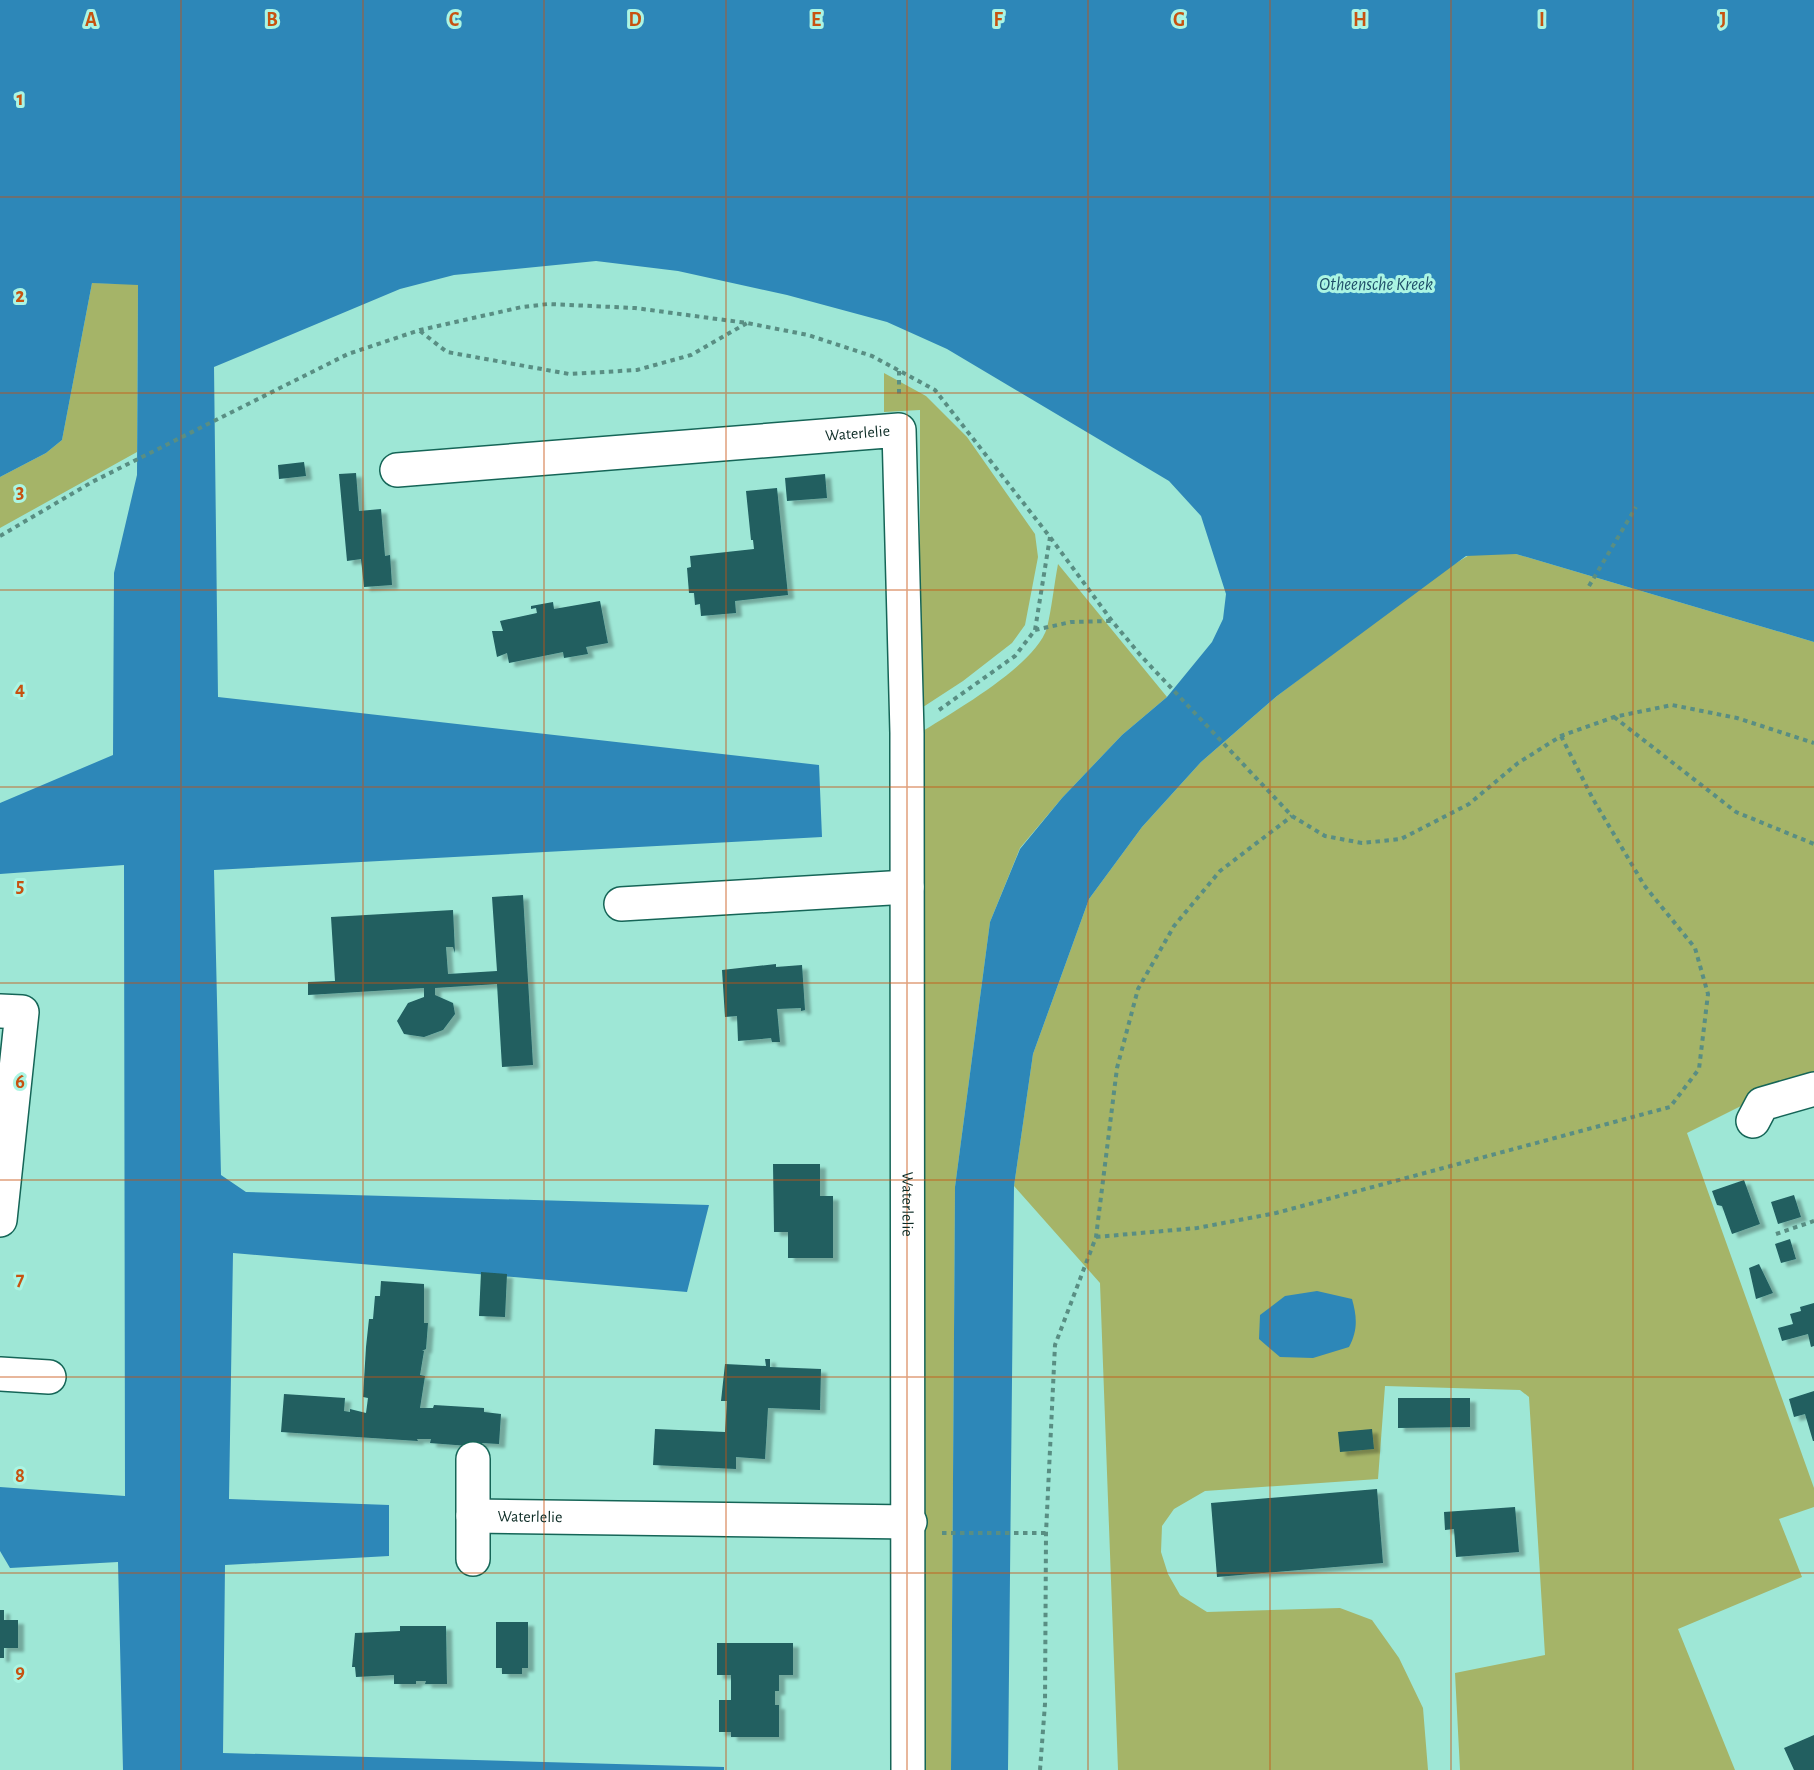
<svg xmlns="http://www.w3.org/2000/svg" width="1814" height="1770" font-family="'Alegreya Sans',sans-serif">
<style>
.green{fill:#a5b468}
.water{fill:#2d87b8}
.building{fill:#205e60;filter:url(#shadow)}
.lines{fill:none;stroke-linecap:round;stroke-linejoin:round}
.minor-casing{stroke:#156557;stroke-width:36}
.path{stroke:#598e83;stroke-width:4;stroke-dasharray:4.5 4.5;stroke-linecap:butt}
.minor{stroke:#fff;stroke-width:33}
.grid{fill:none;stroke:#c75210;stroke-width:1.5;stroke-opacity:0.55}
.labels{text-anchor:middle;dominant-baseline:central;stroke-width:6;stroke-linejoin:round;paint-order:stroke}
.street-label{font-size:16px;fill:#0c2b25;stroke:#abf5e3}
.water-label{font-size:18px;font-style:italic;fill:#1f4e69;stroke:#abf5e3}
.grid-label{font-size:20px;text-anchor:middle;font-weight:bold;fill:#c75210;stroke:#abf5e3;stroke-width:6;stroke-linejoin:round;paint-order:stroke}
</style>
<defs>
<filter id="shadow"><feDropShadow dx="6" dy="4" stdDeviation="1.5" flood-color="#0004"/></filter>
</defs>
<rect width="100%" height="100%" fill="#9ee7d6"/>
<path class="green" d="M92,283l46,1 -1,168 -137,76v-51l46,-24 16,-13z
M884,373l42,23 41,41 68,97 3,23 -13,68 -13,18 -49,38 -43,28v-299l-36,2z
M1471,554h45l298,88v439l-73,25 -54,27 127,355v19l-35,12 23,58 -124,52 57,141h-275l-5,-97 90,-18 -16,-258 -9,-7 -135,-4 -7,93 -173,12 -31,18 -12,17 -1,26 7,22 12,21 27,17 133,-4 32,12 27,38 24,50 5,62h-310l-18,-487 -86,-97 19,-132 56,-155 53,-72 59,-65 76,-66 164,-124z
M1058,564l109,133 -45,38 -60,63 -42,50 -30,74 -35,265 -4,583h-29l-2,-1037c34,-22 115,-67 127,-105 5,-21 7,-43 11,-64z"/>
<path class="water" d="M0,0h1814v642l-298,-88 -50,2 -189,140 -76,66 -59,65 -53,72 -56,155 -19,132 -6,584h-57l4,-583 35,-265 30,-73 42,-51 60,-63 45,-38 45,-55 11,-23 3,-25 -25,-78 -32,-35 -222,-132 -60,-27 -100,-27 -109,-24 -82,-10 -142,14 -54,14 -186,78 4,330 601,68 3,72 -608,33 7,305 25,17 463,13 -22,87 -454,-39 -4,246 160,6v51l-164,9 -2,188 501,14v3h-601l-5,-208 -108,6 -10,-17v-64l125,9 -1,-631 -124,9v-71l113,-48 1,-182 23,-98 1,-190 -46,-2 -30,157 -16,13 -46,24z
M1317,1291l35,8c5,18 6,31 -3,48l-36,11 -33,-1 -21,-18 1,-24 25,-19z"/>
<path class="building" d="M304,462l2,14 -27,3 -1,-14z
M356,473l3,38 22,-2 4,47 5,-1 2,30 -28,2 -3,-28 -14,2 -8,-87z
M825,474l2,24 -40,3 -2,-23z
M777,488l11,107 -53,6 1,12 -35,3 -1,-12 -5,1 -1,-12h-5l-2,-25 4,-1 -1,-11 64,-7 -1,-9h-2l-5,-49z
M600,601l8,42 -22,4 2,7 -24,4 -1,-6 -54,11 -2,-10 -10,4 -5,-26h11l-3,-10 37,-8 -1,-5 -5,1v-3l22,-4 1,7z
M523,895l10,170 -31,2 -5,-83 -62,4v7l18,8 2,11 -12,16 -19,7 -20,-3 -7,-13 11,-18 16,-6v-9l-116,7v-13l27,-1 -4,-64 122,-7 2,43 -2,-6h-7l2,27 49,-3 -5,-74z
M776,964v3l26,-2 3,45 -4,1v-3l-24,1 3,33h-8l-1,-4 -33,3 -1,-25 -12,1 -3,-47z
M773,1164h47v32h13v62h-45v-26h-14z
M1744,1180l16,44 -28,10 -10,-28 -5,-1 -5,-14z
M1794,1195l7,22 -23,7 -7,-22z
M1790,1239l6,20 -15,4 -6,-19z
M1759,1264l14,29 -17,6 -7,-31z
M481,1272l26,2 -2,43 -26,-1z
M381,1281l43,3v39h4l-2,26 -4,2h2l-4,24 5,1 -5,32h13l1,-3 50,3v4l17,2 -2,30 -17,-1 -1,4 -51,-4 1,-4h-14l1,2 -137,-9 3,-38 61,4 -1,13 6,1v-3l16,4 2,-15 -5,-1 3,-50 3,-28h4l2,-23h5z
M1814,1303v43l-3,1 -3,-13 -26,7 -4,-13 15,-4 -3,-10 11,-3 -1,-4z
M765,1359h5v8l51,2 -1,41 -52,-2 -3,51 -29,-2v12l-83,-4 2,-36 70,3 2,-31h-6l4,-37 41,2z
M1814,1391v50h-1l-8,-27 -11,3 -5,-18z
M1398,1398h72v29l-72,1z
M1372,1429l2,20 -34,3 -2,-20z
M1377,1489l6,74 -166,14 -6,-74z
M1515,1507l4,45 -63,5 -2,-28 -9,1 -1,-18z
M0,1610h4v10h14v28h-14v10h-4z
M496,1622h32v46h-6v6h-20v-6h-6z
M400,1626h46l1,58h-22l1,-3h-10v3h-22v-9l-38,2 -1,-10h-3l3,-34 45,-2z
M717,1643h76v32h-14v16h-4v14h4v32h-48v-5h-12v-32h12v-25h-14z
M1814,1735v35h-20l-10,-22z"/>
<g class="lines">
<g class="minor-casing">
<g id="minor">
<path id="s1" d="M397,470l502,-40 8,303 1,1037"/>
<path d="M621,904l286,-17"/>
<path d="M0,1011l22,1 -22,208"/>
<path d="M1753,1121l9,-17 52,-15"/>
<path d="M0,1374l49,3"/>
<path d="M473,1459v100"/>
<path id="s2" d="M473,1516l437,6"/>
</g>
</g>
<path class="path" d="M420,331l27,21 122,22 68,-4 54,-15 56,-32
M899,371v26
M0,536l92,-54 256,-128 72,-24 102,-23 26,-3 87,4 112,15 61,12 64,21 63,34 115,147 62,84 30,36 150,159 33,20 37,7 39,-4 68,-35 49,-41 43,-27 53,-19 58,-12 65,13 77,25
M1589,586l47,-79
M1035,630l36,-8 40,-1
M939,710l76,-54 20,-26 15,-93
M1614,717l122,95 78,32
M1776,1234l38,-13
M1096,1237l101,-9 79,-15 394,-106 29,-38 9,-75 -13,-46 -51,-63 -51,-86 -32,-63
M942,1533h104
M1040,1770l5,-66 1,-171 9,-188 41,-108 21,-169 21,-79 36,-63 46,-55 72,-55"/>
<use href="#minor" class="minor"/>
</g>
<path class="grid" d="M181,0v1770M363,0v1770M544,0v1770M726,0v1770M907,0v1770M1088,0v1770M1270,0v1770M1451,0v1770M1633,0v1770M0,197h1814M0,393h1814M0,590h1814M0,787h1814M0,983h1814M0,1180h1814M0,1377h1814M0,1573h1814"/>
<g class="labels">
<g class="street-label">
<text stroke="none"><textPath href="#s1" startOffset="462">Waterlelie</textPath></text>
<text stroke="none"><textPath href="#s1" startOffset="1278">Waterlelie</textPath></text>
<text stroke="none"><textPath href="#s2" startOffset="57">Waterlelie</textPath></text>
</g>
<g class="water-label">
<text x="1376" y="285">Otheensche Kreek</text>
</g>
</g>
<g class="grid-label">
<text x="91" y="26">A</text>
<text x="272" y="26">B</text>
<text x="454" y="26">C</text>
<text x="635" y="26">D</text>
<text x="816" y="26">E</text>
<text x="998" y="26">F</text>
<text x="1179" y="26">G</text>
<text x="1360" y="26">H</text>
<text x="1542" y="26">I</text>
<text x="1723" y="26">J</text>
<text x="20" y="105">1</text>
<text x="20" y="302">2</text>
<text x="20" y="498">3</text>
<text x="20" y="695">4</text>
<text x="20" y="892">5</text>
<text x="20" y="1088">6</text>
<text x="20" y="1285">7</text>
<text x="20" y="1482">8</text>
<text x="20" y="1678">9</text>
</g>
</svg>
